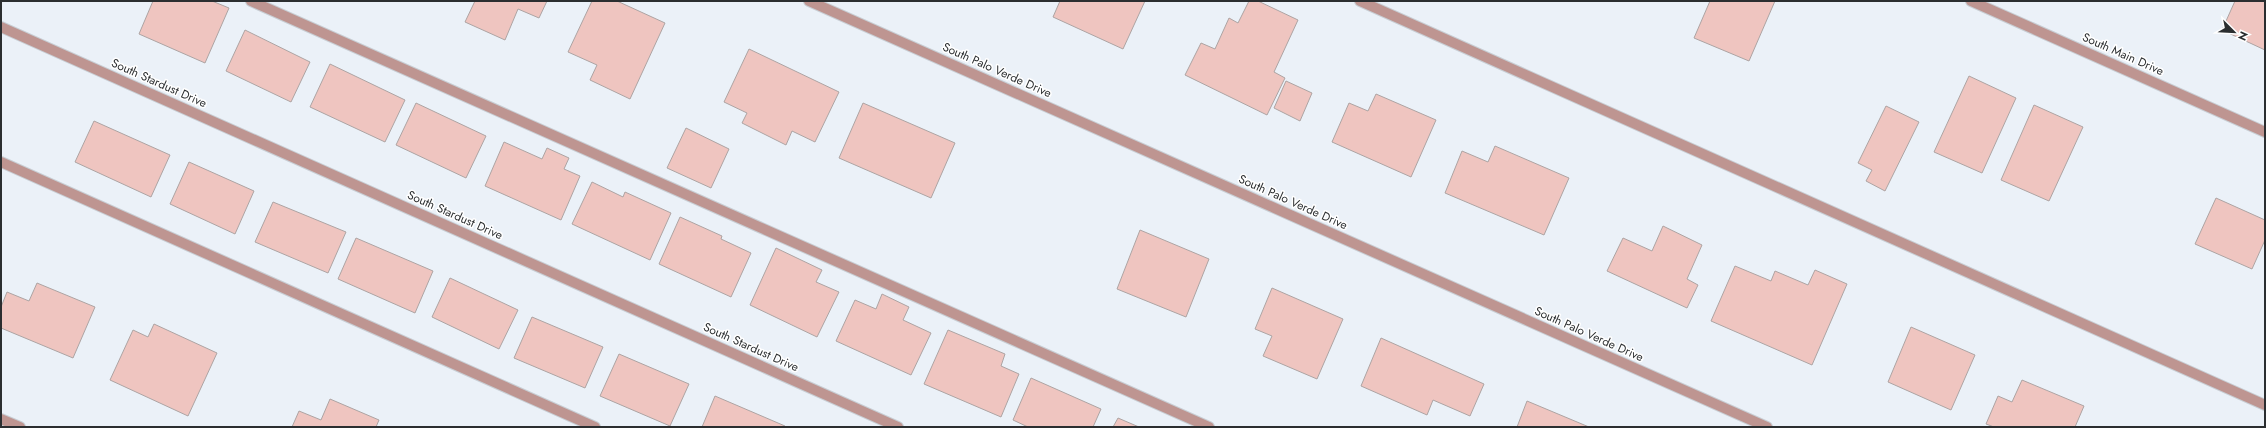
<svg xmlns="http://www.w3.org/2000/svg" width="2266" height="428" font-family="Jost,sans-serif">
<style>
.building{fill:#efc5c0;stroke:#ada4a3}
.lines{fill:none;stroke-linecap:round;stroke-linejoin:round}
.lane-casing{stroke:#c8ced4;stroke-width:12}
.street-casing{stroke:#c8ced4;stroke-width:12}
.lane{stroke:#be9591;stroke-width:10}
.street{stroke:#be9591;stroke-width:10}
.labels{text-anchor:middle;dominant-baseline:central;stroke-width:3;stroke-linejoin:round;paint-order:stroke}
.street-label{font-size:12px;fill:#2b2e30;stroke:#fff}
</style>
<rect width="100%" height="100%" fill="#ebf1f8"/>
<path class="building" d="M153,1h59l17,7 -24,55 -66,-29z
M475,1h72l-8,17 -21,-9 -13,31 -40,-18z
M592,1h25l48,22 -35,76 -40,-19 7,-15 -29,-13z
M1060,1h85l-22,48 -70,-32z
M1249,1h9l40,19 -24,52 11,6 -18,37 -82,-40 16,-32 14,6 14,-31 9,5z
M1710,1h65l-26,60 -55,-23z
M2235,1h30v49l-43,-20z
M245,30l65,32 -19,40 -65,-31z
M749,49l90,43 -24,50 -23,-11 -6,14 -44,-22 5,-10 -23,-11z
M330,64l75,36 -20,42 -75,-35z
M1969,76l47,22 -34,75 -48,-21z
M1286,81l26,12 -12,28 -26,-13z
M1376,94l60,26 -25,57 -79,-35 17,-39 19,8z
M416,103l70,33 -20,42 -70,-33z
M863,103l92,40 -24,55 -92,-40z
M2034,105l49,22 -34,74 -48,-21z
M1886,106l33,16 -34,69 -19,-10 6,-11 -14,-7z
M94,121l76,34 -19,42 -76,-35z
M686,128l43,21 -18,39 -44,-20z
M504,142l38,17 5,-11 22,10 -5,11 16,7 -19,44 -76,-34z
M1495,146l74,32 -25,57 -99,-42 17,-42 26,11z
M189,162l65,29 -19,43 -65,-30z
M592,182l31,15 2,-5 46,21 -21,47 -78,-36z
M2216,198l49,22v20l-13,29 -57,-25z
M273,202l73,30 -18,41 -73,-31z
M680,217l42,19 -1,3 30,14 -20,44 -72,-33z
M1663,226l39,19 -15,34 11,6 -11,23 -80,-37 16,-33 29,13z
M1140,230l69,29 -23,58 -69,-28z
M356,238l77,33 -18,42 -77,-34z
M776,248l46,22 -6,12 23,10 -22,45 -67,-32z
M1735,266l36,15 4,-10 33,14 7,-15 32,14 -35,81 -101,-44z
M450,278l68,32 -19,39 -67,-32z
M37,283l58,24 -22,51 -72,-30v-21l6,-15 22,9z
M1272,288l71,31 -26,60 -54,-23 9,-20 -17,-7z
M882,294l27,13 -6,13 28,13 -20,42 -75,-34 19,-41 21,9z
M532,317l71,30 -18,41 -71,-30z
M154,324l63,29 -29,63 -78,-36 23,-50 15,7z
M1911,327l64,28 -24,55 -63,-28z
M948,330l57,24 -4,12 18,8 -18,43 -77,-33z
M1381,338l103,46 -14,32 -37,-16 -6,15 -66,-29z
M619,354l70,30 -19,42 -70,-30z
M1031,378l70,31 -8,18h-65l-15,-7z
M2022,380l62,26 -9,21h-81l-8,-3 12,-28 14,6z
M715,396l70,30v1h-83z
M330,399l49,21 -3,7h-84l7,-16 22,9z
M1527,401l62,26h-72z
M1118,418l21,9h-26z"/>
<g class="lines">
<g class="lane-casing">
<path id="lane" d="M251,1l958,426
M1360,1l905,404
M1,162l594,265"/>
</g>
<g class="street-casing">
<path id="street" d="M809,1l958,426
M1971,1l294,131
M1,27l897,400
M1,419l19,8"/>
</g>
<use href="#lane" class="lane"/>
<use href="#street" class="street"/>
</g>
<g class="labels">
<g class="street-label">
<text transform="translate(2123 54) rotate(24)">South Main Drive</text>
<text transform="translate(997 70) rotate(24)">South Palo Verde Drive</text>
<text transform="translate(159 83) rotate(24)">South Stardust Drive</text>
<text transform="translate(1293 202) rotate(24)">South Palo Verde Drive</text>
<text transform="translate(455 215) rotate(24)">South Stardust Drive</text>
<text transform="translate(1589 334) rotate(24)">South Palo Verde Drive</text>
<text transform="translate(751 347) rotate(24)">South Stardust Drive</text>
</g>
</g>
<rect width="2266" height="428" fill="none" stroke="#2b2e30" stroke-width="4"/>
<g transform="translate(2234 32) rotate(114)" stroke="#ffffff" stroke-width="3" paint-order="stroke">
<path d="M0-3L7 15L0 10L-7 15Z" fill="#2b2e30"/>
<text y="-6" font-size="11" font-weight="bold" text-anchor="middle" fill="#2b2e30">N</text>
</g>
</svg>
